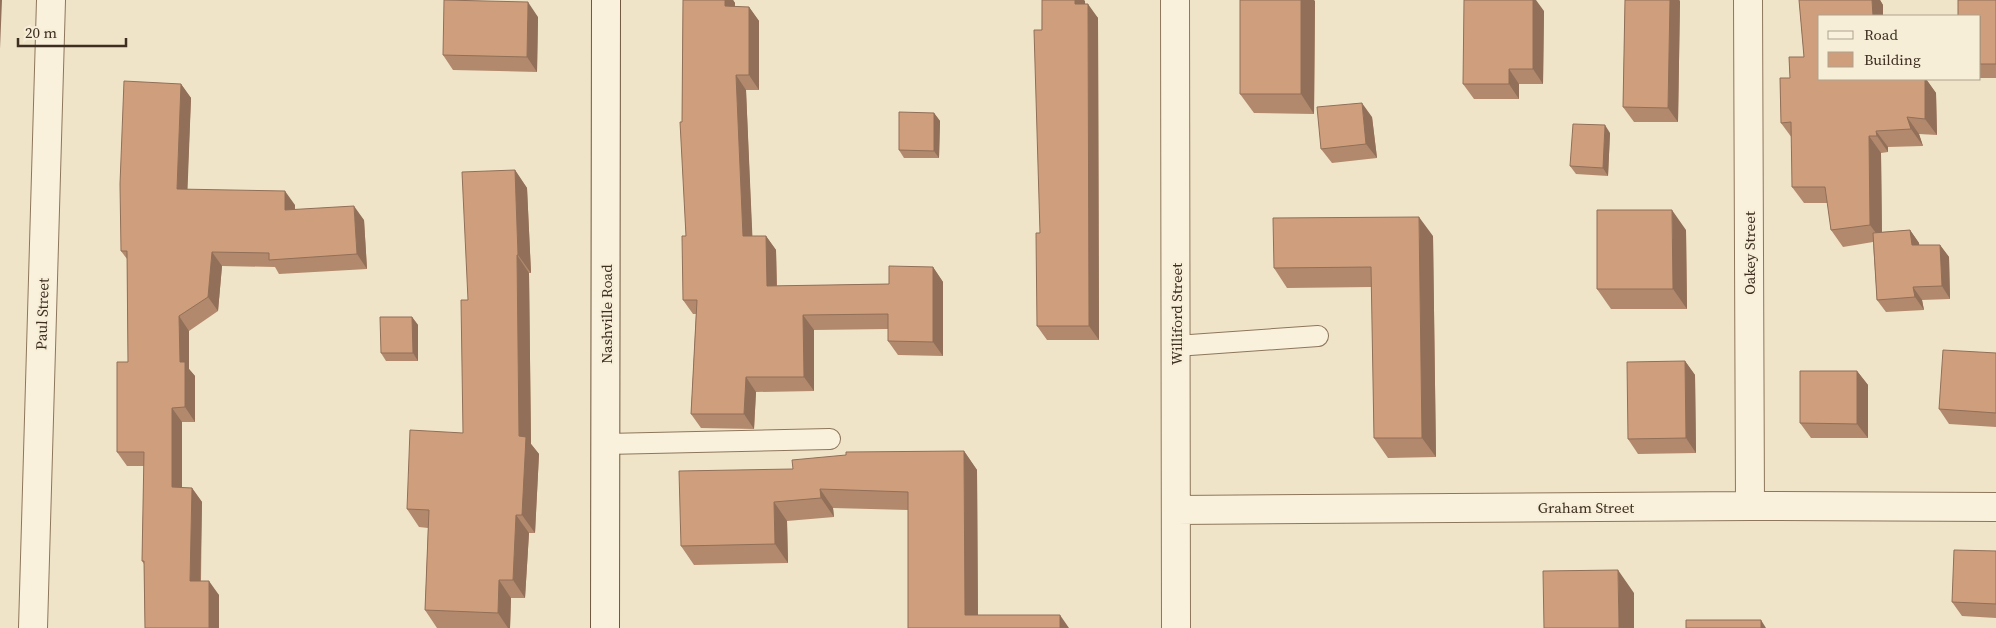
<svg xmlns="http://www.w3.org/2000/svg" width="1996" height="628" font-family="'Source Serif 4',serif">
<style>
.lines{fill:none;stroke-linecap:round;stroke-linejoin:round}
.service-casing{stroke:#8d765c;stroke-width:22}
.minor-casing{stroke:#8d765c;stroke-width:30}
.secondary-casing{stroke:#6f573f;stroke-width:30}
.service{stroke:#faf1dc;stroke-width:20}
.minor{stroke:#faf1dc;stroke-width:28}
.secondary{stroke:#faf1dc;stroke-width:28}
.wall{fill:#b2896c}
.shaded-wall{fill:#916f58}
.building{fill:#cf9f7d;stroke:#916f58}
.labels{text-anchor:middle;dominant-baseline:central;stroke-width:4;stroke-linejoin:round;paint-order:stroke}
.street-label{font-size:15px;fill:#3d2e20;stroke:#f7eed8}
</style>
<rect width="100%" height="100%" fill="#f0e4c8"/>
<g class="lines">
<g class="service-casing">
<path id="service" d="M1176,346l142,-10
M606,444l224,-5"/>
</g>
<g class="minor-casing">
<path id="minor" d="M1175,0l1,628
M1748,0l2,506
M1176,510l574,-4 246,1
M33,628l18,-628"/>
</g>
<g class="secondary-casing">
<path id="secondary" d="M605,628l1,-628"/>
</g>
<use href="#service" class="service"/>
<use href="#minor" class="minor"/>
<use href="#secondary" class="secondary"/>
</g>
<path class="wall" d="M683,0h50l2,3v4h14l10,14v69h-13l6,146h14l10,14 1,36 112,-2 44,-17 10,15v74l-45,-1 -10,-14v-12l-74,1v61l-58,1 -2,37 -53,-1 -10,-14 5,-100h-3l-10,-14 3,-64 -4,-114z
M1042,0h42l1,4 13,14 1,322h-52l-10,-14 3,-93z
M1625,0h54l1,1 -2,121h-44l-11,-15z
M1799,0h81l3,5v11h-63v63h106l10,14 1,42 -18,-1 4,12 -35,1v5l-7,1 1,79 28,-2 9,13v2h21l9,12 1,42 -28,1 2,10 -38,2 -9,-12 -4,-58 -30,5 -12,-17 -3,-27h-24l-12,-16v-49l-11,-15 -1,-45h10l-1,-21h15z
M1996,0v78h-16v-62z
M1315,1l-1,113 -60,-1 -14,-19z
M1544,11l-1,73h-24v15h-45l-11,-15z
M538,17l-1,55 -84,-2 -10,-15z
M181,84l10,14 -4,91 108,16v5l69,10 3,49 -88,5 -4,-7 -53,-1 -4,45 -29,20v38l6,7v46h-13v66h10l10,14 -1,79 18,14v33h-74l-1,-64 -2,-3 2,-95h-17l-10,-14 11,-90 -1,-103 -6,-8z
M934,113l6,8 -1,37h-35l-5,-8z
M1372,117l5,41 -45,5 -11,-14z
M1610,133l-2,43 -32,-2 -6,-8z
M515,170l12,18 4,85h-2l2,171 8,10 -4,79h-6l-4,65h-14l-1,30h-73l-12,-18 3,-82 -9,-1 -12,-18 56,-76z
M1686,230l1,79h-76l-14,-20z
M1433,236l3,221 -48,1 -14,-20 -2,-151 -85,1 -13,-20z
M412,317l6,8v36h-32l-5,-8z
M1996,353v74l-47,-3 -10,-15z
M1685,361l10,14 1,78 -58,1 -10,-15z
M1857,371l11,14v53h-57l-11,-15z
M964,451l13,19 1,145 -70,13v-118l-75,-2 1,9 -47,4 1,42 -94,2 -13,-19 112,-77z
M1996,551v67l-34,-2 -10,-14z"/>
<path class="shaded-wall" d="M0,0h2l-2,49z
M725,0h8l2,3v18l-10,-15z
M1075,0h9l1,1 1,18 -11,-15z
M1301,0h13l1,1 -1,113 -13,-20z
M1533,0h3l8,11 -1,73 -10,-15z
M1670,0h9l1,1 -2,121 -10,-14z
M1872,0h8l3,5v11h-10z
M528,2l10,15 -1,55 -10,-15z
M1088,4l10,14 1,322 -10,-14z
M749,7l10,14v69l-10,-15z
M1509,69l10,15v15l-10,-15z
M736,75l10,15 7,160 -10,-14z
M1925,79h1l10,14 1,42 -12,-16z
M181,84l10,14 -4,105 -10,-14z
M1362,103l10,14 5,41 -11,-14z
M934,113l6,8 -1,37 -5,-7z
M1907,117l12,17 4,12 -12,-17z
M1605,125l5,8 -2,43 -5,-8z
M1876,131l12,16v5l-11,-16z
M1869,136l12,17 1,88 -12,-16z
M515,170l12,18 4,85 -13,-18z
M285,191l10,14v19l-10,-14z
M354,206l10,14 3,49 -10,-15z
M1672,210l14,20 1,79 -14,-20z
M1419,217l14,19 3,221 -14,-19z
M1910,230l9,13 2,14 -9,-12z
M766,236l10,14 1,50 -10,-14z
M1940,245l9,12 1,42 -8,-13z
M212,252l10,14 -4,45 -10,-14z
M517,255l12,18 2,171 8,10 -4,79 -13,-18 -3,-79z
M933,267l10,15v74l-10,-14z
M1913,287l9,13 2,10 -9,-13z
M803,315l11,15v61l-10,-14z
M179,316l10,15v38l6,7v46l-10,-15 -5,-45z
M412,317l6,8v36l-5,-8z
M1685,361l10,14 1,78 -10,-15z
M1857,371l11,14v53l-11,-14z
M746,377l10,15 -2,37 -10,-15z
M172,408l10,14v80l-10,-15z
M964,451l13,19 1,158 -13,-13z
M192,488l10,14 -2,93 -10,-14z
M820,489l13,19 1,9 -13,-19z
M774,502l13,19 1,42 -13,-19z
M516,515l13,18 -4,65 -12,-18z
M1618,570l16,23v35h-15z
M499,580l12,18 -1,30h-2l-10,-15z
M209,581l10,14v33h-10z
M1060,615l9,13h-9z
M1761,620l5,8h-5z"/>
<path class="building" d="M444,0l84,2 -1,55 -84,-2z
M683,0h42v6l24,1v68h-13l7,161h23l1,50 122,-2v-18l44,1v75l-45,-1v-27l-85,1 1,62h-58l-2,37h-53l6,-114h-14l-1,-64h4l-6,-114h2z
M1042,0h33v4h13l1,322h-52l-1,-93h4l-6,-203h8z
M1240,0h61v94h-61z
M1464,0h69v69h-24v15h-46z
M1625,0h45l-2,108 -45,-1z
M1799,0h73l1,16h-53v63h105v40l-18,-2 4,12 -35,2 1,5h-8l1,89 -39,5 -6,-43h-33l-1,-65 -10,1 -1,-45h10l-1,-21h15z
M1958,0h38v64h-16v-48h-22z
M124,81l57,3 -4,105 108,2v19l69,-4 3,48 -88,6v-7l-57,-1 -4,45 -29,19 1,46h5v45l-13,1v79l20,1 -2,93h19v47h-64l-1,-67h-2l2,-109h-27v-90h11l-1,-111h-6l-1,-67z
M1362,103l4,41 -45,5 -4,-42z
M899,112l35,1v38l-35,-1z
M1573,124l32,1 -2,43 -33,-2z
M515,170l3,85h-1l2,181 7,1 -4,78h-6l-3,65h-14l-1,33 -73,-3 4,-100 -22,-1 3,-79 53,3 -2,-133h7l-6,-128z
M1597,210h75l1,79h-76z
M1419,217l3,221h-48l-3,-171 -97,1 -1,-50z
M1910,230l2,15h28l2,41 -29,1 2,10 -38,3 -4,-67z
M380,317h32l1,36h-32z
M1943,350l53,3v60l-57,-4z
M1685,361l1,77 -58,1 -1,-77z
M1800,371h57v53l-57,-1z
M964,451l1,164h95v13h-152v-136l-88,-3 1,9 -47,4 1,42 -94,2 -2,-75 114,-2 -1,-9 54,-5v-3z
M1954,550l42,1v53l-44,-2z
M1618,570l1,58h-75l-1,-57z
M1686,620h75v8h-75z"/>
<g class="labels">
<g class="street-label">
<text transform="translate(1749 253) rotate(-90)">Oakey Street</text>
<text transform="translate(42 314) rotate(-88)">Paul Street</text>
<text transform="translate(606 314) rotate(-90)">Nashville Road</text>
<text transform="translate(1176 314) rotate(-90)">Williford Street</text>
<text x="1586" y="507">Graham Street</text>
</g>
</g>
<rect x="1818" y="15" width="162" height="65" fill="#f7eed8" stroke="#ada18e"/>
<rect x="1828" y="31" width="25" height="8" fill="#faf1dc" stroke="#ada18e"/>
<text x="1864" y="40" font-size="15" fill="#3d2e20">Road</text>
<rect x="1828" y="52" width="25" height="15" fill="#cf9f7d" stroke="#ada18e"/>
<text x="1864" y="65" font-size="15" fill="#3d2e20">Building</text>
<path d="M18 38v8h108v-8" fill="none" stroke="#3d2e20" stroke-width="2.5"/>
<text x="25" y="38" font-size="15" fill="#3d2e20" stroke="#f7eed8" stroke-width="4" paint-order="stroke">20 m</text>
</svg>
